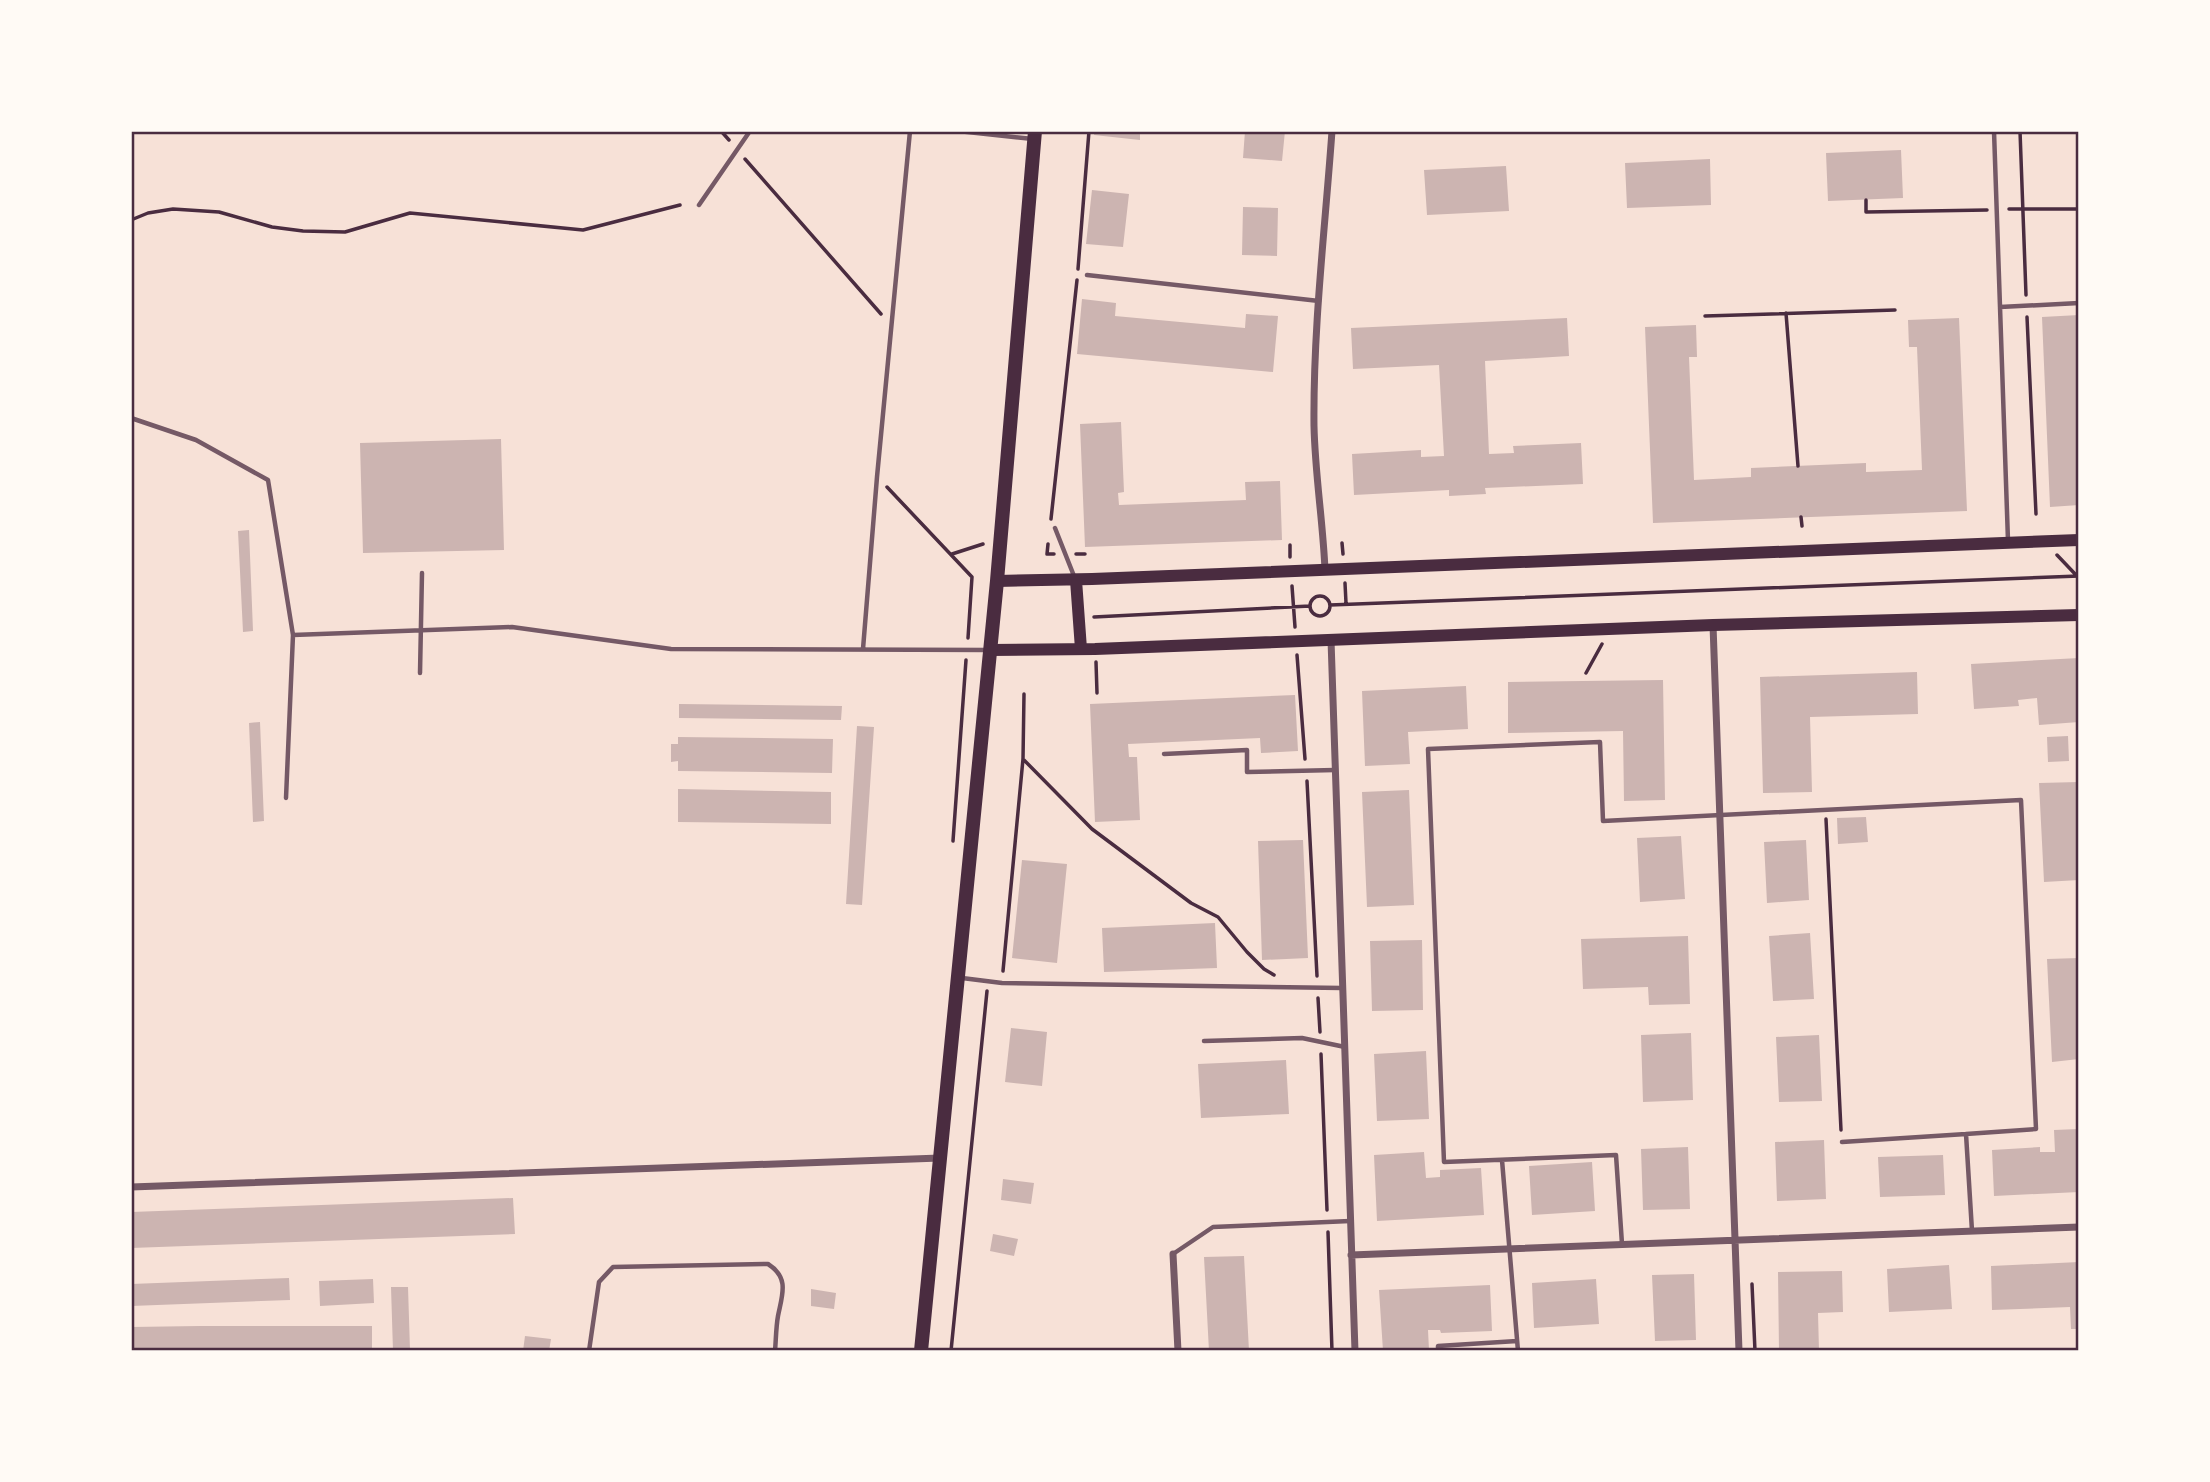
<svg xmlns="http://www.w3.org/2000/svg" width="2210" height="1482" font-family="'Roboto Condensed',sans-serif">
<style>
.building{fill:#ccb4b1}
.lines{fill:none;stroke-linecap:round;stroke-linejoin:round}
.path{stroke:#4a2c40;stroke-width:3.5}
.service{stroke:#755966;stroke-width:4.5}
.minor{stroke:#755966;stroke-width:7}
.secondary{stroke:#4a2c40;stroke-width:12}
.trunk{stroke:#4a2c40;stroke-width:14}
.neatline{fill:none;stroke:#4a2c40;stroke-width:2.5}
</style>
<rect width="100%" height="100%" fill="#f7e1d7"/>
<path class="building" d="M1095,131h45v9l-46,-5z
M1245,131h40l-3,30 -39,-3z
M1901,150l2,48 -75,3 -2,-48z
M1710,159l1,46 -84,3 -2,-45z
M1506,166l3,45 -82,4 -3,-45z
M1092,190l37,4 -6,53 -37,-3z
M1243,207l35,1 -1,48 -35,-1z
M1082,299l34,4 -1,13 130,12 1,-14 32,2 -5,56 -196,-18z
M2079,315v190l-29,2 -8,-190z
M1567,318l2,38 -84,5 4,93 25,-1 -1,-7 68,-3 2,41 -98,4 1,6 -37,2v-6l-95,5 -2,-41 69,-4v7l23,-1 -5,-91 -86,4 -2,-41z
M1959,318l8,193 -314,12 -8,-196 51,-2 1,32h-8l5,123 57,-3v-9l115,-5v9l56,-2 -5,-123h-8l-1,-27z
M1121,422l3,70 -6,1 1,12 127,-5 -1,-18 35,-1 2,59 -197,7 -5,-123z
M501,439l3,111 -141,3 -3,-110z
M249,530l4,101 -10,1 -5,-101z
M2079,658v64l-40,3 -2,-27 -19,2 1,6 -45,3 -3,-45z
M1917,672l1,42 -108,3 2,75 -49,1 -3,-116z
M1663,680l2,120 -41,1 -1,-70 -115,2v-51z
M1466,686l2,43 -60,3 2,32 -45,2 -3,-75z
M1295,695l3,56 -37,2 -1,-15 -132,6 1,13h8l3,63 -45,2 -5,-118z
M679,704l163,2 -1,14 -162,-2z
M260,722l4,99 -11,1 -4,-99z
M857,726l17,1 -12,178 -16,-1z
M2068,736l1,25 -21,1 -1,-25z
M678,737l155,2 -1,34 -154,-2v-10l-7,1v-18h7z
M2079,782v98l-35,2 -5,-99z
M678,789l153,3v32l-153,-2z
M1409,790l5,115 -47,2 -5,-115z
M1866,817l2,25 -30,2 -1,-26z
M1681,836l4,63 -45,3 -3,-64z
M1303,840l5,118 -46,2 -4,-119z
M1806,840l3,60 -42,3 -3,-61z
M1022,860l45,4 -10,99 -45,-5z
M1215,923l2,45 -113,4 -2,-44z
M1810,933l4,66 -41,2 -4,-65z
M1688,936l2,68 -41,1 -1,-18 -65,2 -2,-50z
M1422,940l1,70 -51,1 -2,-70z
M2079,958v101l-27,3 -5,-103z
M1011,1028l36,4 -5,54 -37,-4z
M1691,1033l2,67 -50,2 -2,-67z
M1819,1035l3,66 -43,1 -3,-65z
M1426,1051l3,68 -52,2 -3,-67z
M1286,1060l3,54 -88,4 -3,-54z
M2079,1129v63l-85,4 -2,-46 48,-3v5h15l-1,-22z
M1824,1140l2,59 -49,2 -2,-59z
M1688,1147l2,62 -47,1 -2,-61z
M1424,1152l2,26 14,-1v-7l41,-2 3,47 -107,6 -3,-66z
M1943,1155l2,40 -65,2 -2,-40z
M1592,1162l3,49 -63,4 -3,-49z
M1003,1179l31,4 -3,21 -30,-4z
M513,1198l2,36 -384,14v-36z
M993,1234l25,5 -4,17 -24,-5z
M1244,1256l5,95h-40l-5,-94z
M2079,1262v67h-8l-1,-22 -78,3 -1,-44z
M1949,1265l3,44 -63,3 -2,-43z
M1842,1271l1,41 -25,1 1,38h-40l-1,-79z
M1694,1274l2,66 -41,1 -3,-66z
M289,1278l1,22 -159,6v-22z
M373,1279l1,24 -54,3 -1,-25z
M1596,1279l3,45 -65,4 -2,-45z
M1490,1285l2,46 -51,2 -1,-3h-12l1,20 -46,1 -4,-61z
M391,1287h17l2,63 -17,1z
M811,1289l25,4 -2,16 -23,-3z
M200,1326h172v23l-241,1v-23z
M525,1336l26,3 -2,12h-26z"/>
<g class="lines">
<path class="path" d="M721,131l8,9
M2020,131l6,164
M745,159l136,155
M1866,200v12l121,-2
M2009,209h70
M131,220l17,-7 25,-4 46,3 53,15 31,4 42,1 65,-19 173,17 97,-25
M1078,269l11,-138
M1786,313l12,153
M1705,316l190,-6
M2027,317l9,197
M887,487l85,90 -4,61
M1801,517l1,9
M1051,519l26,-239
M1342,543l1,11
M1048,544l-1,10h7
M1290,545v12
M952,554l31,-10
M1076,554h9
M2057,555l20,21
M1345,583l1,20
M1292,586l3,41
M1310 606a10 10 0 1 1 20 0a10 10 0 1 1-20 0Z
M1330,605l749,-29
M1094,617l216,-11
M1297,655l8,104
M1096,662l1,31
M1586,673l16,-29
M1023,759l69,70 99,74 27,14 29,35 17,17 10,6
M1307,781l10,195
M1826,819l15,311
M953,841l13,-181
M1003,971l20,-212 1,-65
M1318,998l2,34
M1321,1054l6,156
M1328,1232l4,119
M1752,1284l3,67
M951,1351l36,-360"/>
<path class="service" d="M958,131l75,8
M1994,131l14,410
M699,205l51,-74
M1087,275l232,26
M2000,307l79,-4
M131,418l65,22 72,40 25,155 -7,163
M1055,528l19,48
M293,635l219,-8 159,22 318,1
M863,649l14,-172 33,-346
M420,673l2,-100
M1164,754l83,-4v22l88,-2
M962,978l40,5 340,5
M1204,1041l98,-3 43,9
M1842,1142l124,-8
M1502,1160l16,191
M1622,1244l-6,-89 -172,7 -16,-413 172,-7 3,79 418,-21 15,329 -70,5 6,97
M1173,1254l40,-27 137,-6
M589,1351l10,-69 14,-15 155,-3c22,14 14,31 10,52 -2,11 -2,23 -3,35
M1438,1351v-5l79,-5"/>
<path class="minor" d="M1325,570c-2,-48 -10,-96 -11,-144 -1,-98 11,-197 18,-295
M1713,625l26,726
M1331,640l24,711
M131,1187l809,-29
M1173,1254l5,97
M1351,1255l728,-28"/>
<path class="secondary" d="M1076,580l5,69
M997,581l95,-2 987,-39
M990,650l105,-1 618,-24 366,-10"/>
<path class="trunk" d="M921,1351l76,-770 38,-450"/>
</g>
<rect width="2210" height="1482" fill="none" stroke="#fffaf5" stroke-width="266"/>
<rect x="133" y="133" width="1944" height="1216" class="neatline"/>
</svg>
